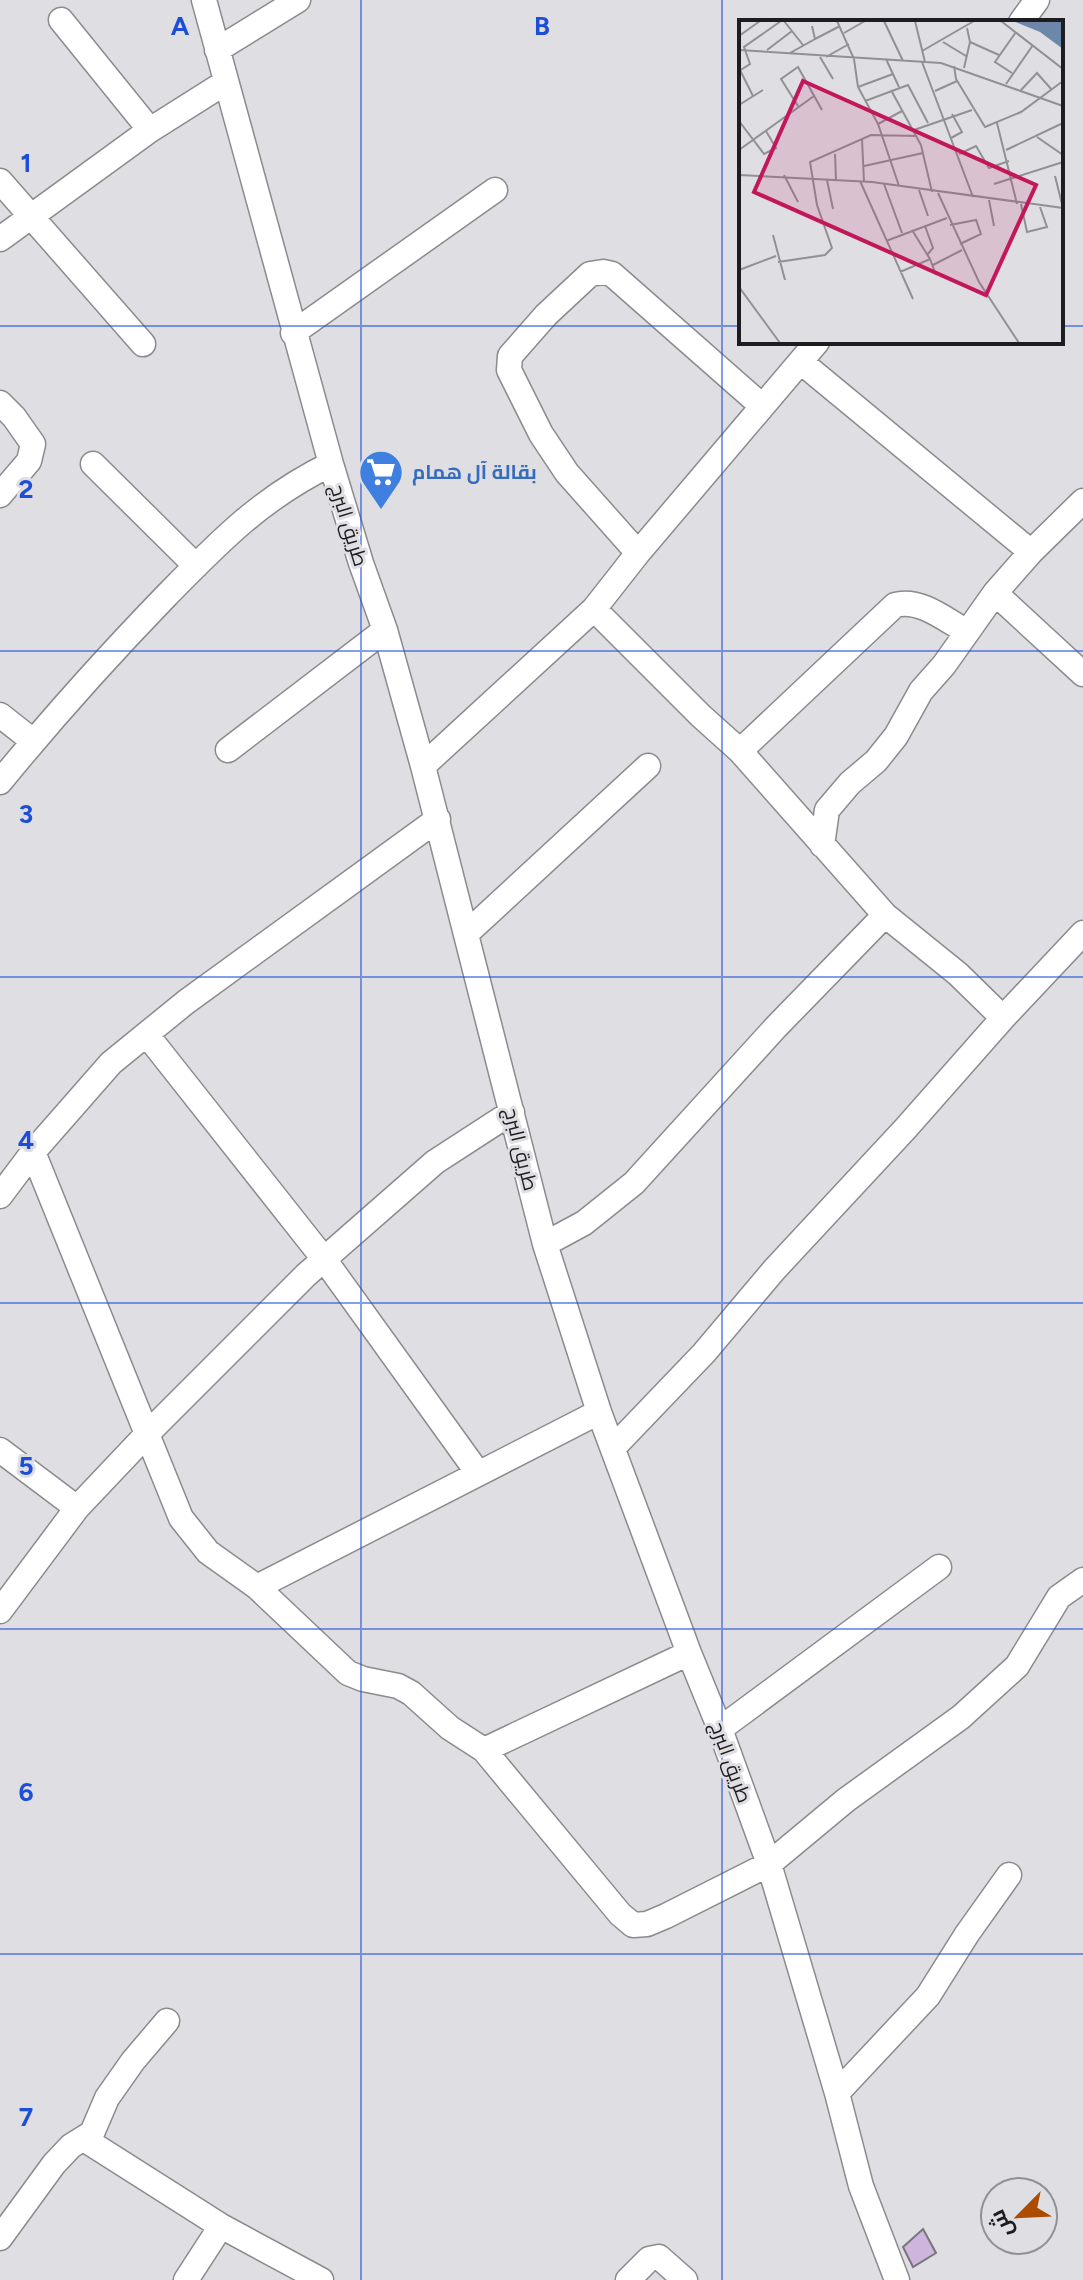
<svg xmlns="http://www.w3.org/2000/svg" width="1083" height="2280" font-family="Figtree,Cairo,sans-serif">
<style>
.building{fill:#cdb5de;stroke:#78757a;stroke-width:2}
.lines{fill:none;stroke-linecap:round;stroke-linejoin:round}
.minor-casing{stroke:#8b8a8e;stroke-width:27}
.minor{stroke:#fff;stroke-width:24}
.grid{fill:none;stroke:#1d4ed8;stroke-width:2;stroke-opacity:0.55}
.labels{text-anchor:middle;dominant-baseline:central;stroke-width:6;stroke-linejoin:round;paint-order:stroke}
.shop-label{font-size:20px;font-weight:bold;fill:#366cbe;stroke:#dfdee3;text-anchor:start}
.street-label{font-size:20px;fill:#1d1c1e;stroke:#dfdee3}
.inset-road{fill:none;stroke:#919094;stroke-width:2}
.view{fill:#c2185b;fill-opacity:0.15;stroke:#c2185b;stroke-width:4}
.inset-edge{fill:none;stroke:#1d1c1e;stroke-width:4}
.grid-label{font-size:26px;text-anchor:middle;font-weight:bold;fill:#1d4ed8;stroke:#dfdee3;stroke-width:6;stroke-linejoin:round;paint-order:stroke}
</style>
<rect width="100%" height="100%" fill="#dfdee3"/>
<path class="building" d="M923,2229l13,24 -23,14 -10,-20z"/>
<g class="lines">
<g class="minor-casing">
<path id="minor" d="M204,0l127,464 30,99 24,67 38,136 122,478 54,168 90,241 31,76 49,135 68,229 24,93 36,94
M61,20l89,110
M1021,22l16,-22
M217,50l81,-50
M0,181l143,163
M0,239l150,-109 76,-48
M293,333l202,-143
M801,362l230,190
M0,403l14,14 19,27 -4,17 -29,34
M93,464l103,102
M1083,501l-52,51 -36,41 88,81
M638,553l-71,-80 -26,-39 -32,-64 1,-14 36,-41 44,-41 13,-2 9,2 150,132
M594,609l107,107 39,35 145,164 73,59 45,44
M0,715l33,26
M228,750l157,-120
M740,751l155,-146c25,-7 51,15 72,27
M423,766l171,-157 44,-56 179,-211
M0,782c53,-65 108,-126 166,-186 53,-54 95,-98 165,-132
M822,845l5,-35 23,-27 26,-22 20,-25 25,-45 23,-26 51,-72
M467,933l181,-167
M147,1035l177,224 154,214
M33,1152l148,366 27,34 49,35 91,86 15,6 35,7 13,7 39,35 34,22 136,164 13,11 14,-1 19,-8 103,-52 77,-64 115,-83 56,-51 42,-69 24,-17
M0,1196l33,-44 78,-89 75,-61 252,-183
M545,1244l39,-21 50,-40 142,-156 109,-112
M613,1448l91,-95 70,-83 132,-142 97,-110 80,-85
M0,1450l77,58
M257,1587l342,-175
M0,1611l77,-103 71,-75 158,-158 129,-113 77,-50
M720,1729l219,-162
M484,1750l205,-97
M837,2093l91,-97 39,-62 42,-59
M84,2139l137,87 100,54
M0,2238l54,-74 17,-18 21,-13 15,-35 26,-37 34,-40
M186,2280l35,-54
M628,2280l21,-21 10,-2 26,23"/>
</g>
<use href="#minor" class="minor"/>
</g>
<path class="grid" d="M361,0v2280M722,0v2280M0,326h741M1061,326h22M0,651h1083M0,977h1083M0,1303h1083M0,1629h1083M0,1954h1083"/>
<defs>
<g id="supermarket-pin" transform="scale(2.3)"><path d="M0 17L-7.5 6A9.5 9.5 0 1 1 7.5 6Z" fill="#3f7fe0" stroke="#dfdee3"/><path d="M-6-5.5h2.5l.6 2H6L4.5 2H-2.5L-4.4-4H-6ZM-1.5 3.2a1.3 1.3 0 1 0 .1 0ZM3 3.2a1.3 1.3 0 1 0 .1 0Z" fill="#fff"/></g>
</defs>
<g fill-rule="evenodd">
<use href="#supermarket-pin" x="381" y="472"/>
</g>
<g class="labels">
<g class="shop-label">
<text x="412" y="472">بقالة آل همام</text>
</g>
<g class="street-label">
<text transform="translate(349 525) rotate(73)">طريق البرج</text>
<text transform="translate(521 1149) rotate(76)">طريق البرج</text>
<text transform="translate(731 1762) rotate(70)">طريق البرج</text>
</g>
</g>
<g transform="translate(739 20)">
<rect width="324" height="324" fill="#dfdee3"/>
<path d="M274,1h50v28l-23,-17z" fill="#6d87ab"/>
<path class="inset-road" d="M45,1l19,24M98,1l17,38 4,28 20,37 21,62M145,1l19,40M176,1l10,41M262,1l62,48M105,13l21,-12M0,16l21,-15M76,19l25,-13M204,22l23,14M231,22l29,13M0,30l202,13 122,43M28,30l25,-19M183,31l52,-30M51,33l25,-14 -3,-13M81,37l13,22M87,37l23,-13M147,39l13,28M183,42l51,135M215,46l2,13 29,48 36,-15 42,-31M225,48l6,-26 -3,-14M1,50l13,26M0,51l11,-7 -6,-17 37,-26M273,53l-17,-11 21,-30M267,64l27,-39M119,67l35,-13M152,70l30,55 11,47M282,70l16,-17 15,17M196,71l22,-10M126,81l43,-16 20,38M0,85l24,-15M59,86l-17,-27 17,-12 24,43M0,101l25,33 12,-6 -10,-17M258,103l20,81M139,104l24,-13M175,110l58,-20M298,117l26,18M212,118l11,-6 -10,-18M123,119l2,43M0,130l75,-54M267,130l57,-27M96,134l1,26M220,134l17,-8 13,22 20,-7M125,146l59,-13M0,155l133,7 191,26M45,155l14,27M316,156l8,32M88,160l6,29M121,161l53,118M145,164l18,49M255,164l69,-22M180,170l9,26M199,173l41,89 40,61M250,180l5,26M282,184l6,28 20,-5 -7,-20M211,205l26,-5 5,14 -21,10M186,206l8,22 -6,7M173,210l18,29M34,215l12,45M147,221l61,-23M39,242l47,-7 7,-7 -15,-43 -7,-43 61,-27 46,1M194,245l29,-15M0,250l37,-14M161,252l30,-13 6,16M0,267l41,56"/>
<path class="view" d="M64,61l233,104 -50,110 -232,-103z"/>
<rect width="324" height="324" class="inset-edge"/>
</g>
<g class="grid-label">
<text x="180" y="35">A</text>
<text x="542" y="35">B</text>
<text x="26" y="172">1</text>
<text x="26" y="498">2</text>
<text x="26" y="823">3</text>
<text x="26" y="1149">4</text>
<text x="26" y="1475">5</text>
<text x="26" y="1801">6</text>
<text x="26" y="2126">7</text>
</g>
<g transform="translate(1019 2216) rotate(246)"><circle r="38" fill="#dfdee3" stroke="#919094" stroke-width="2"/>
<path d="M0-6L14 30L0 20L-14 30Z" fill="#ac4c02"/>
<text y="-12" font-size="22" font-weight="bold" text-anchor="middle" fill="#1d1c1e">ش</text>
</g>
</svg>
